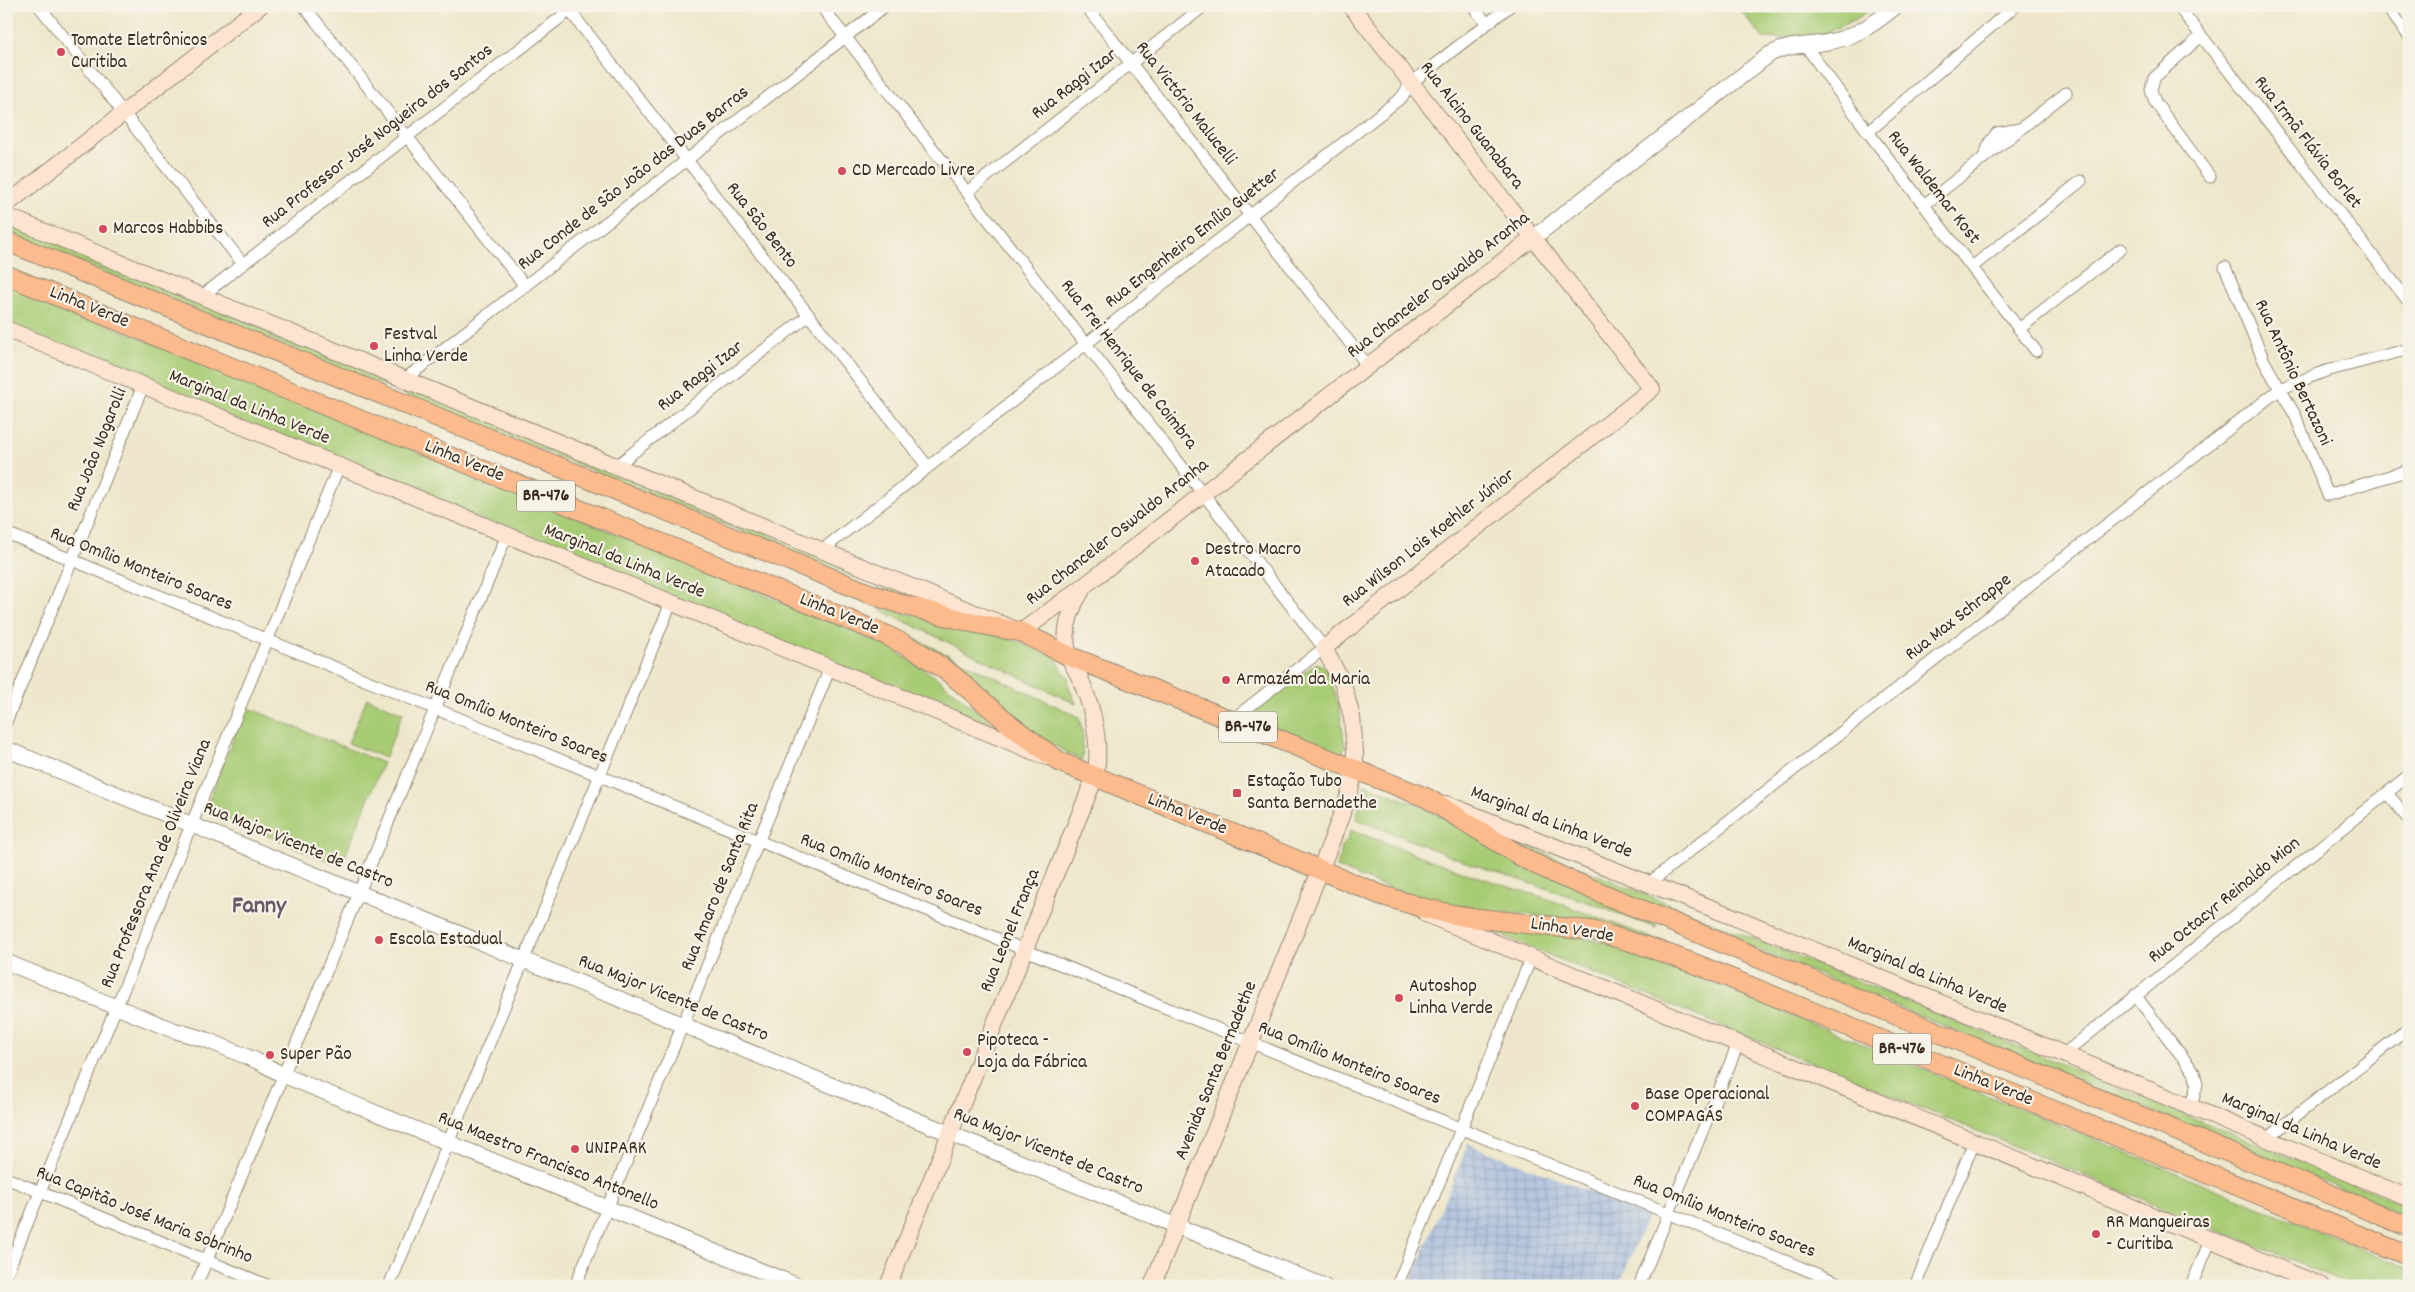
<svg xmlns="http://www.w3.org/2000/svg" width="2415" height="1292" font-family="Dekko,sans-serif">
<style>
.industrial{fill:url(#industrial-grid)}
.green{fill:#a8cc75;stroke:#727b4a}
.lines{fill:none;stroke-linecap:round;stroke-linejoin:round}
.minor-casing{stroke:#948874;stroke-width:13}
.tertiary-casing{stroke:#948874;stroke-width:17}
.secondary-casing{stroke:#948874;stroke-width:18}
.trunk-casing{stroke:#948874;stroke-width:21}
.minor{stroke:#fff;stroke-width:11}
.tertiary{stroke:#fff;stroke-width:15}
.secondary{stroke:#fde4d1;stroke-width:16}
.trunk{stroke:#fbbb8d;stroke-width:19}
.poi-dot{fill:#d1495b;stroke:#f7f3e8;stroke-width:2}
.labels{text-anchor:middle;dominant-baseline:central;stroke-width:4.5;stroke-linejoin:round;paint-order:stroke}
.shield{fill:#f7f3e8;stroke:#73665b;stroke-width:1}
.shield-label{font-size:18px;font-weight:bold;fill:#3b2a1e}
.poi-label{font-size:19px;fill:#3b2a1e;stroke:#f7f3e8;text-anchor:start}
.street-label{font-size:19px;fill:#3b2a1e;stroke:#f7f3e8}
.district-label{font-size:24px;font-weight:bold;fill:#695a68;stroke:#f7f3e8}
</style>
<defs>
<pattern id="industrial-grid" width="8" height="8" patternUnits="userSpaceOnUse" patternTransform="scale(1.25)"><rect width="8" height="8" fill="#b5c6de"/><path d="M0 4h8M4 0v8" fill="none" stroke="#9daabe"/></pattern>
</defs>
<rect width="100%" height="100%" fill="#f7f3e8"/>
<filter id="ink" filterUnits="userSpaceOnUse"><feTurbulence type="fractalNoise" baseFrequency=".02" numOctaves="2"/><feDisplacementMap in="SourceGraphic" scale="10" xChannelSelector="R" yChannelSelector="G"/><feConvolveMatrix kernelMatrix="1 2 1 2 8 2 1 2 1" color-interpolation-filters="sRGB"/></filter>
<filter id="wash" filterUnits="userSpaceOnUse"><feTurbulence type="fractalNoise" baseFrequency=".0096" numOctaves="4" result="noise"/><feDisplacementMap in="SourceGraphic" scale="20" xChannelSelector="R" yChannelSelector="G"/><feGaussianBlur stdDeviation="1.12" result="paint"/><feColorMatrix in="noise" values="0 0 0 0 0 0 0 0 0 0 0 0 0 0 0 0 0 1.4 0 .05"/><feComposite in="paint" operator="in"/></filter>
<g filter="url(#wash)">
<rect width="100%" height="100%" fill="#eee7cb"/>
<path class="industrial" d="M1468,1144l180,70 -29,72h-210z"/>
<path class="green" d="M1737,6h139l-18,12 -46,22 -49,-2z
M6,221l945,388 -46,-11 -899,-366z
M6,283l856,352 29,13 46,30 66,54 -997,-406z
M880,607l128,31 46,18 10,17 5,4 -1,8 8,19 -197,-95z
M875,620l204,97 4,19 -1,25 -41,-23 -168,-115z
M1317,663l9,5 13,37 6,42 -3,7 -88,-36 -2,-4 3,-5z
M367,698l36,15 -18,45 -37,-15z
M246,707l137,56 -42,103 -136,-56z
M1365,784l53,21 239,121 -1,2 -63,-24 -127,-42 -110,-43z
M1351,830l118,44 79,25 104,39 -1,2 -86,-22 -84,-8 -42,-8 -62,-18 -41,-17 5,-12 -1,-8 7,-6z
M1512,840l897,366v11l-843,-346 -55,-30z
M1476,925l80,7 45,10 36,10 772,316v18h-55z"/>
</g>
<g filter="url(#ink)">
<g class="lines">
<g class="minor-casing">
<path id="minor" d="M39,6l204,258
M304,6l221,280
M566,6l362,461
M821,6l503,642 -92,72
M1086,6l282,360
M1473,6l14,18
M2178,6l231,296
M2386,6l23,30
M2201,36l-47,42 -3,12 4,12 55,75
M1805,45l63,87 168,219
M1868,132l147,-126
M1984,157l6,-15 7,-9 23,-4
M967,192l237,-186
M1924,205l142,-112
M1972,267l109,-86
M2225,267l39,94 31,54 33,80 81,-25
M202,296l372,-289
M2019,329l102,-80
M405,379l480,-373
M616,466l193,-151
M6,533l1840,753
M822,550l580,-453 9,-14 99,-77
M6,722l137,-336
M2387,793l22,27
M1649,883l631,-494 46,-18 83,-22
M2135,995l59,77 3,12 -6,23
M2064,1054l345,-279
M2266,1139l143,-111
M6,1178l263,108
M6,1275l333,-809
M196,1286l311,-751
M389,1286l282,-683
M575,1286l255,-618
M1397,1286l134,-328
M1639,1286l99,-242
M1915,1286l59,-144
M2191,1286l20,-47"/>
</g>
<g class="tertiary-casing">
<path id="tertiary" d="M1533,238l237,-184c18,-10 38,-8 58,-12 26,-4 48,-19 68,-36
M6,749l1318,537
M6,962l167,68 34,10 50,21 26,14 515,211"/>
</g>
<g class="secondary-casing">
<path id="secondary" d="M6,205l254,-199
M6,216l1015,416 63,-46 449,-348
M6,329l1041,428
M1446,804l298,117 665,277
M1426,914l896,372
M888,1286l207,-509c7,-34 -2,-69 -16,-101 -3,-6 -8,-13 -10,-20 -7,-23 1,-47 13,-66
M1152,1286l168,-415 29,-76 6,-26v-18l-3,-34 -9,-33 -19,-36 328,-259 -301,-383"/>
</g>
<g class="trunk-casing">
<path id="trunk" d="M6,241l862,352 36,12 70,18 47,9 48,24 358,142 100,62 33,16 849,351
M6,275l880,360 33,17 32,22 62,53 47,35 321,133 46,14 39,8 128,14 51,15 53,19 711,291"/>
</g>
<use href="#minor" class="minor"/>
<use href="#tertiary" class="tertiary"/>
<use href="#secondary" class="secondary"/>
<use href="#trunk" class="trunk"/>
</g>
</g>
<g class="poi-dot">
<circle cx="61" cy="52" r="5"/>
<circle cx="842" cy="171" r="5"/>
<circle cx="103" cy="229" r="5"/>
<circle cx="374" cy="346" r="5"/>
<circle cx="1195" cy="561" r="5"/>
<circle cx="1226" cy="680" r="5"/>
<rect x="1232" y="788" width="10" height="10" rx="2.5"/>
<circle cx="379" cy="940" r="5"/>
<circle cx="1399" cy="998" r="5"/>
<circle cx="967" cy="1052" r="5"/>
<circle cx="270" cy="1055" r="5"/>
<circle cx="1635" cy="1106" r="5"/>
<circle cx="575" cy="1149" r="5"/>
<circle cx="2096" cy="1234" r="5"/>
</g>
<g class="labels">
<g class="shield">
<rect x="517" y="480.5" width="58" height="31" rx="4"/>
<rect x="1219" y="711.5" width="58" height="31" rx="4"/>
<rect x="1873" y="1033.5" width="58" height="31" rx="4"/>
</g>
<g class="shield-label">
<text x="546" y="496">BR-476</text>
<text x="1248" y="727">BR-476</text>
<text x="1902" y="1049">BR-476</text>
</g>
<g class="poi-label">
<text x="71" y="41">Tomate Eletrônicos<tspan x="71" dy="22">Curitiba</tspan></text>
<text x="852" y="171">CD Mercado Livre</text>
<text x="113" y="229">Marcos Habbibs</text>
<text x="384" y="335">Festval<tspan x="384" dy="22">Linha Verde</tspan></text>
<text x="1205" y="550">Destro Macro<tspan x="1205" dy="22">Atacado</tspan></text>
<text x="1236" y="680">Armazém da Maria</text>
<text x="1247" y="782">Estação Tubo<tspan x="1247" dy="22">Santa Bernadethe</tspan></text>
<text x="389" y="940">Escola Estadual</text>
<text x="1409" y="987">Autoshop<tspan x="1409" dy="22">Linha Verde</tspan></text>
<text x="977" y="1041">Pipoteca -<tspan x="977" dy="22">Loja da Fábrica</tspan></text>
<text x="280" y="1055">Super Pão</text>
<text x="1645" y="1095">Base Operacional<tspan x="1645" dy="22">COMPAGÁS</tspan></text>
<text x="585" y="1149">UNIPARK</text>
<text x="2106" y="1223">RR Mangueiras<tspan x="2106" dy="22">- Curitiba</tspan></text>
</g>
<g class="street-label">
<text transform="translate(1075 85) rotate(-38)">Rua Raggi Izar</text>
<text transform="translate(1185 104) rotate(52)">Rua Victório Malucelli</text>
<text transform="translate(1471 126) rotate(52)">Rua Alcino Guanabara</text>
<text transform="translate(378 137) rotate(-38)">Rua Professor José Nogueira dos Santos</text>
<text transform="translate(2307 143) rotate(52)">Rua Irmã Flávia Borlet</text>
<text transform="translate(634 179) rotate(-38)">Rua Conde de São João das Duas Barras</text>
<text transform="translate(1933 188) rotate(52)">Rua Waldemar Kost</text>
<text transform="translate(761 226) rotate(52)">Rua São Bento</text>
<text transform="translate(1193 239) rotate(-38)">Rua Engenheiro Emílio Guetter</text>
<text transform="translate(1439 286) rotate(-38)">Rua Chanceler Oswaldo Aranha</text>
<text transform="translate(89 308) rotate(22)">Linha Verde</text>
<text transform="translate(1128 365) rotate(52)">Rua Frei Henrique de Coimbra</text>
<text transform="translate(2292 373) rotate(65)">Rua Antônio Bertazoni</text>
<text transform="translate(701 377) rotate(-38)">Rua Raggi Izar</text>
<text transform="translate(249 408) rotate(22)">Marginal da Linha Verde</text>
<text transform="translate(98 450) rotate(-68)">Rua João Nogarolli</text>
<text transform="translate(464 462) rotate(22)">Linha Verde</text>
<text transform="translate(1118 533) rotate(-38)">Rua Chanceler Oswaldo Aranha</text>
<text transform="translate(1429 539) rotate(-38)">Rua Wilson Lois Koehler Júnior</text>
<text transform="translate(624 562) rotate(22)">Marginal da Linha Verde</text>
<text transform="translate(141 570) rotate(22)">Rua Omílio Monteiro Soares</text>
<text transform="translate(839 615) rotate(22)">Linha Verde</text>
<text transform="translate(1959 618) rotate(-38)">Rua Max Schrappe</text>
<text transform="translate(516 723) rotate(22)">Rua Omílio Monteiro Soares</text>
<text transform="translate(1187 815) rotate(22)">Linha Verde</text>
<text transform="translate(1551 823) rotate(21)">Marginal da Linha Verde</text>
<text transform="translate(298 846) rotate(22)">Rua Major Vicente de Castro</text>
<text transform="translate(157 864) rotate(-68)">Rua Professora Ana de Oliveira Viana</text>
<text transform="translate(891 876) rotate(22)">Rua Omílio Monteiro Soares</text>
<text transform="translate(721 887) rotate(-68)">Rua Amaro de Santa Rita</text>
<text transform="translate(2225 901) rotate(-39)">Rua Octacyr Reinaldo Mion</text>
<text transform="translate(1011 931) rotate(-68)">Rua Leonel França</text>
<text transform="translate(1572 931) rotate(9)">Linha Verde</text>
<text transform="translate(1927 976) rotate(23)">Marginal da Linha Verde</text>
<text transform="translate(673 999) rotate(22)">Rua Major Vicente de Castro</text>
<text transform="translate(1349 1064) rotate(22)">Rua Omílio Monteiro Soares</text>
<text transform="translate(1217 1071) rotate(-68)">Avenida Santa Bernadethe</text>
<text transform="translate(1993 1086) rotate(22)">Linha Verde</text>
<text transform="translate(2301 1132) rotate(23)">Marginal da Linha Verde</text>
<text transform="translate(1048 1152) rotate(22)">Rua Major Vicente de Castro</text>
<text transform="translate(548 1162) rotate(22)">Rua Maestro Francisco Antonello</text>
<text transform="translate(144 1216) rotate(22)">Rua Capitão José Maria Sobrinho</text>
<text transform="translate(1724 1217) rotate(22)">Rua Omílio Monteiro Soares</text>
</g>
<g class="district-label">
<text x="259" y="907">Fanny</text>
</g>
</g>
<rect width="2415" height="1292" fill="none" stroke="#f7f3e8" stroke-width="25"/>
</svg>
